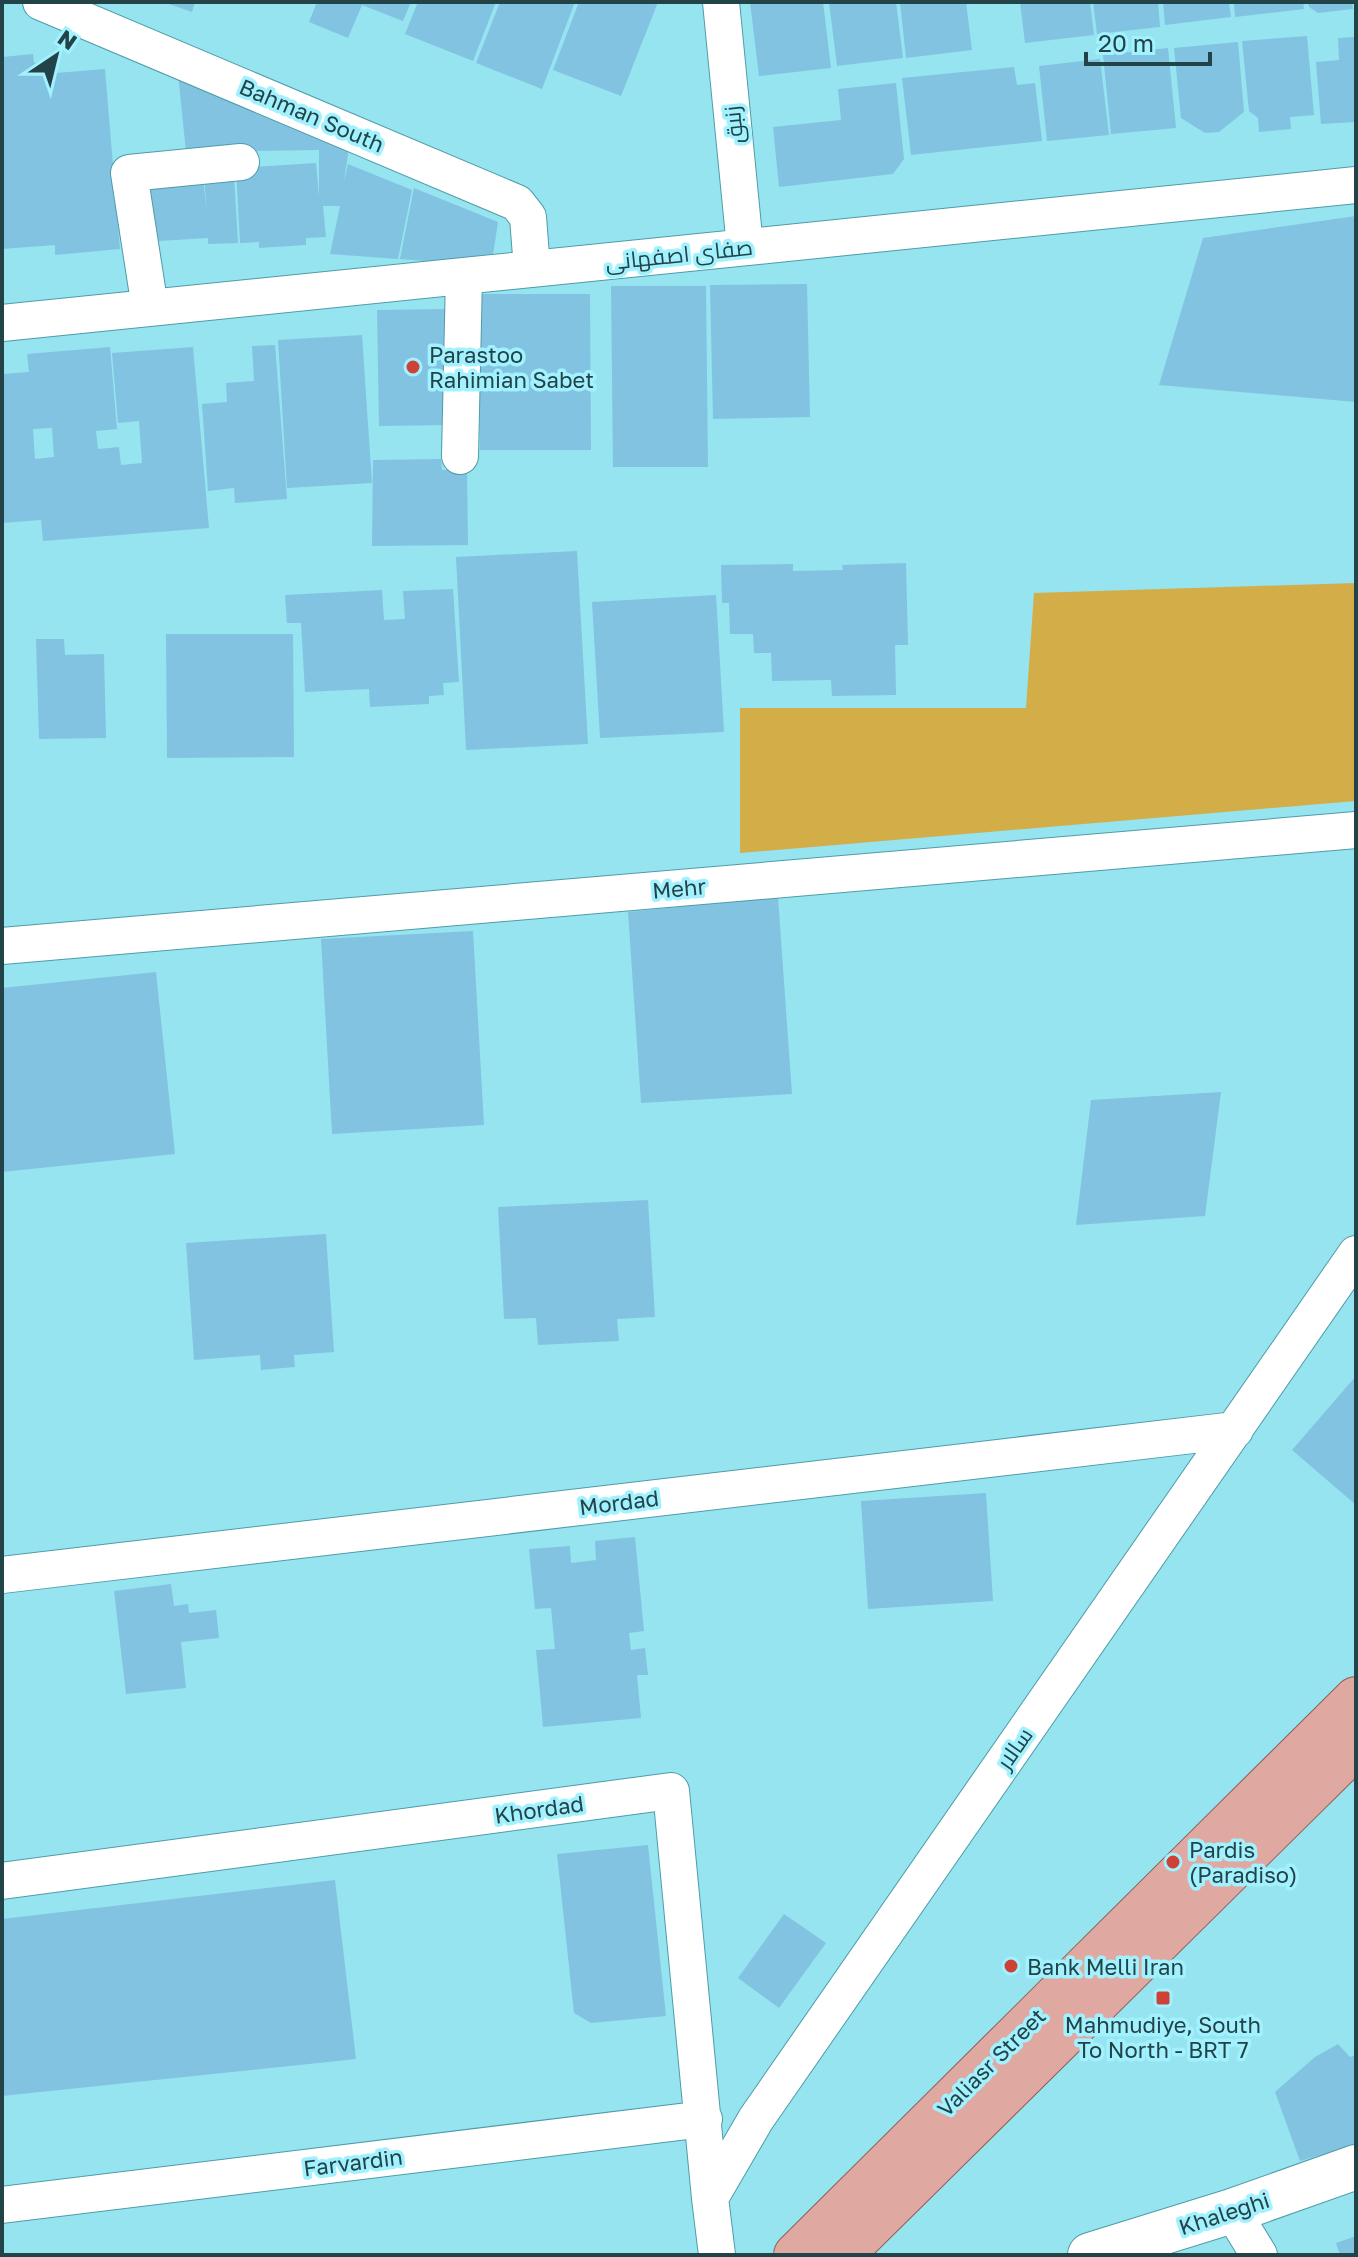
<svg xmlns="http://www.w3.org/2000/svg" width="1358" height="2257" font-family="'Golos Text',Cairo,sans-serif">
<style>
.green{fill:#d3ad48}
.building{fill:#82c3e1;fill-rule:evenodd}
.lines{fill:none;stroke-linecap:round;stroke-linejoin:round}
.street-casing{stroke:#4e9ca8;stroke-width:38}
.secondary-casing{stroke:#4e9ca8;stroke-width:46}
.primary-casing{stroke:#8f5f59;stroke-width:46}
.street{stroke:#fff;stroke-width:36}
.secondary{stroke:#fff;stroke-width:44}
.primary{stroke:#dfa8a1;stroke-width:44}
.poi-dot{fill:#ce4136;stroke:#a2f1fe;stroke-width:3}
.labels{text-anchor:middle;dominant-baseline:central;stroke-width:7;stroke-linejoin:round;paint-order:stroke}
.street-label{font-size:22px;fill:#224348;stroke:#a2f1fe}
.poi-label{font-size:22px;fill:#224348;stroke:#a2f1fe;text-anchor:start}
</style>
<rect width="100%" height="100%" fill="#95e4f0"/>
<path class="green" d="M1356,583v218l-616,52v-145h286l8,-115z"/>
<path class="building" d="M163,2h32l-3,10z
M317,2h94l-8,19 -41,-16 -14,33 -39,-16z
M418,2h78l-23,59 -68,-27z
M500,2h75l-33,87 -66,-26z
M579,2h79l-37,94 -68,-26z
M750,2h73l8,66 -72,8z
M829,2h67l7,56 -66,8z
M900,2h66l6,48 -66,8z
M1020,2h70l4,33 -69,8z
M1093,2h65l2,25 -63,7z
M1163,2h66l2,15 -66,8z
M1234,2h69l1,7 -69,8z
M1308,2h44l1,7 -35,4 -9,-6z
M1307,36l7,79 -24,2 1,12 -32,3 -1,-14 -9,-7 -7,-70z
M1356,37v85l-35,2 -5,-62 23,-2 -1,-22z
M1238,42l6,70 -25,20 -14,1 -24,-15 -7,-70z
M1168,48l8,80 -65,6 -8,-79z
M33,54l1,9 21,-2 1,12 49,-4 15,180 -65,6v-10l-53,4v-192z
M1100,59l9,76 -62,6 -8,-75z
M1014,67l3,18 18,-2 7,58 -131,14 -9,-77z
M178,74l168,69 2,11 -4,27 4,-17 64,26 -14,69 -68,-5 10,-48h-17l3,31 -20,1v7l-47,3v-6l-19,1 -4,-75 80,-5 3,34v-47l-133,2z
M896,83l8,76 -11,15 -114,13 -6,-60 68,-7 -3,-31z
M234,176l4,67 -30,1v-6l-65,4 -5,-59 65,-4 4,34 -3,-36z
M414,188l84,34 -5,33 -19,10 -74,-6z
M1356,216v186l-197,-17 44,-147z
M807,284l3,133 -97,2 -3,-134z
M611,286h95l2,181h-95z
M480,294h110l1,156h-111z
M446,309l2,116 -69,1 -2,-116z
M362,335l10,148 -85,5 -9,-148z
M275,345l12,154 -52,4 -1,-15 -26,3 -6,-87 25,-2 -1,-19 28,-2 -2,-35z
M110,347l7,82 -21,2 2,18 21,-2 2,18 21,-2 -3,-42 -21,2 -6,-70 81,-6 16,181 -166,13 -2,-21 -39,3v-149l27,-2 -2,-18zM52,428l2,29 -19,2 -2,-30z
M441,459l1,11h25l1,75 -96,1 1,-86z
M577,551l11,193 -122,6 -10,-193z
M906,563l2,82h-13l1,50 -64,1 -1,-16 -59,1 -1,-28h-17l-1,-19h-23l-1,-31h-7l-1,-38 72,-1v7l50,-1 -1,-5z
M453,589l6,93 -16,1 1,12 -15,1v8l-59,3 -1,-18 -64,3 -4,-69h-14l-2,-28 97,-5 2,30 21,-1 -2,-28z
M716,595l8,137 -124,6 -8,-136z
M166,634h127l1,123 -127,1z
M36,639h28l1,16 39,-1 2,84 -67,1z
M778,897l14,197 -151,9 -13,-191z
M473,931l11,194 -152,9 -11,-195z
M156,972l19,182 -173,18v-184z
M1221,1092l-16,124 -129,9 15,-125z
M648,1200l7,117 -38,2 2,22 -81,4 -2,-27 -32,1 -6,-112z
M326,1234l8,118 -40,3 1,12 -34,3 -1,-15 -66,5 -8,-117z
M1356,1376v129l-64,-55z
M986,1493l7,108 -125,8 -7,-108z
M635,1537l9,94 -15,2 2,17 14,-2 3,27h-11l4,43 -98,9 -7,-77 19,-1 -4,-41 -16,1 -6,-60 41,-3 1,17 25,-3 -1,-19z
M171,1584l3,22 14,-2 1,9 27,-3 3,28 -38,4 5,46 -60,6 -12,-103z
M648,1845l18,171 -75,7 -17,-10 -17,-159z
M335,1880l21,179 -354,37v-177z
M784,1914l42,29 -47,65 -41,-30z
M1338,2044l12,13 6,-2v90l-56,16 -25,-69 40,-35z
M1356,2236v19h-16l-4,-12z"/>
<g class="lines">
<g class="street-casing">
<path id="street" d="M41,2l476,201 11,14 4,52
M721,2l24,245
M150,308l-21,-135 112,-11
M2,323l1354,-138
M460,456l4,-180
M2,946l1354,-116
M2,1575l1233,-145
M2,1881l669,-90 39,407
M2,2205l702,-86
M1232,2211l27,44
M717,2255l-7,-57 46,-79 600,-865"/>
</g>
<g class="secondary-casing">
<path id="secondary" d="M1090,2255l142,-44 124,-44"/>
</g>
<g class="primary-casing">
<path id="primary" d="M796,2255l560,-556
M841,2255l515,-509"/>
</g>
<use href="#street" class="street"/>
<use href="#secondary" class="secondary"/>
<use href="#primary" class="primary"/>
</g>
<g class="poi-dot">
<circle cx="413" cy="367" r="8"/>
<circle cx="1173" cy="1862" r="8"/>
<circle cx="1011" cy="1966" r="8"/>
<rect x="1155" y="1990" width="16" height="16" rx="4"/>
</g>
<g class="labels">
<g class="street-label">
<text transform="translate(312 115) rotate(23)">Bahman South</text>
<text transform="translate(733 125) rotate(-96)">زنبق</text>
<text transform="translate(679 254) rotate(-6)">صفای اصفهانی</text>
<text transform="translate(679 888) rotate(-5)">Mehr</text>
<text transform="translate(619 1502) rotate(-7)">Mordad</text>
<text transform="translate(1014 1748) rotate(-55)">سالار</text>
<text transform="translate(539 1809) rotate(-8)">Khordad</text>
<text transform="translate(991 2062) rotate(-45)">Valiasr Street</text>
<text transform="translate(353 2162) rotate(-7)">Farvardin</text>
<text transform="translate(1224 2213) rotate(-18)">Khaleghi</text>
</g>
<g class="poi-label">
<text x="429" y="354">Parastoo<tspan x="429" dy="25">Rahimian Sabet</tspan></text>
<text x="1189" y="1849">Pardis<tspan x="1189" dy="25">(Paradiso)</tspan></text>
<text x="1027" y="1966">Bank Melli Iran</text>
<text x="1163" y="2024" text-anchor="middle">Mahmudiye, South<tspan x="1163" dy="25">To North - BRT 7</tspan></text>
</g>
</g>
<rect width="1358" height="2257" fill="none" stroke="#224348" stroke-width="8"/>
<g transform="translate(56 56) rotate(35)" stroke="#a2f1fe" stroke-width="6" paint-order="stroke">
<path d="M0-6L14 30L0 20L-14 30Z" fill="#224348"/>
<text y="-12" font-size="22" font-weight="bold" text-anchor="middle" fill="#224348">N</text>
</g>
<path d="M1086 52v12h124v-12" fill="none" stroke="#224348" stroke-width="4"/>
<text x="1098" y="52" font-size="24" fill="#224348" stroke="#a2f1fe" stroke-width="6" paint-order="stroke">20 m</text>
</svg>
